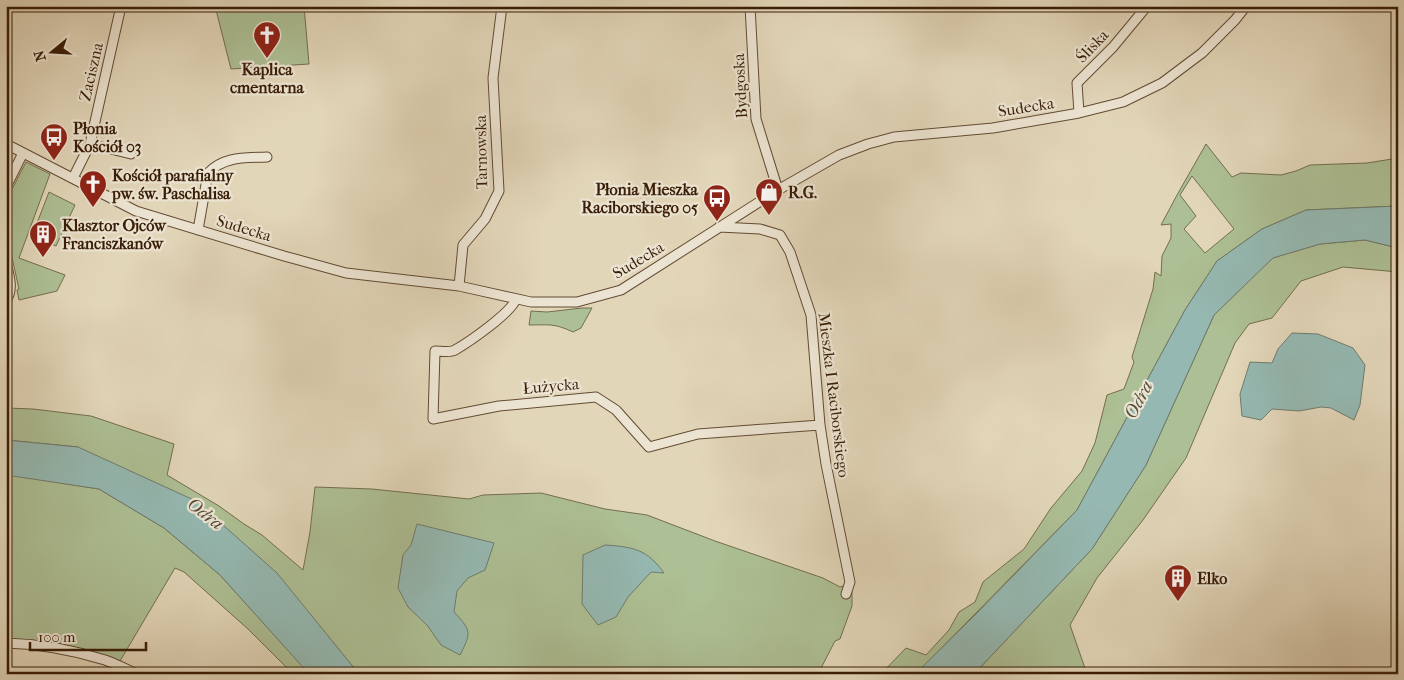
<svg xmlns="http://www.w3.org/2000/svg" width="1404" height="680" font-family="'IM FELL French Canon',serif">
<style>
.green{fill:#adbf94;stroke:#736e4d;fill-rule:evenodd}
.water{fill:#95b9b2;stroke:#707b6d}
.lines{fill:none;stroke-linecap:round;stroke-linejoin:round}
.minor-casing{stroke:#634b33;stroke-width:11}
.minor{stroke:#ece4d2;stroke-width:9}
.labels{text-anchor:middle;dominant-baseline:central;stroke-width:4.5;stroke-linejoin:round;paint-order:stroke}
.street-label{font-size:16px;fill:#391d06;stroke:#ece4d2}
.poi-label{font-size:16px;font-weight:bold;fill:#391d06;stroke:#ece4d2;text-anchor:start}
.water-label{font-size:18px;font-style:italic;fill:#554c3a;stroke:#ece4d2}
</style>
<rect width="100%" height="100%" fill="#e2d6b9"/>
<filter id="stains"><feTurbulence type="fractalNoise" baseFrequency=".004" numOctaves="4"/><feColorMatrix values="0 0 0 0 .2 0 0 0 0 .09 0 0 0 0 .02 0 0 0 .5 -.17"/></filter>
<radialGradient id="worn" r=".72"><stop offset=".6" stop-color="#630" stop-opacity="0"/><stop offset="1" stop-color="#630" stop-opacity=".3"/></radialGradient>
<path class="green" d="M215,6h89l5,58 -78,5z
M1206,144l26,33 9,-4 40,2 15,-4 14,-6 57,-2 25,-4 6,2v45l-92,4 -44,19 -45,32 -32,49 -108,200 -161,164h-35l25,-26 20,7 23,-25 10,-18 16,-10 8,-20 41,-33 27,-41 31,-37 13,-28 12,-48 17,-6 10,-27 -2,-5 21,-68 2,-17 6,4 1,-20 9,-18v-14l-10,1 16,-30zM1192,176l42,53 -29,24 -21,-24 12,-13 -16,-21z
M26,162l24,12 -31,84 46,17 -8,16 -38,9 -2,-10 2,-1 -13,-58v-30z
M49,192l26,13 -19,41 -24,-10z
M1365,240l33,8v24l-55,-5 -42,14 -29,37 -23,6 -14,19 -49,115 -43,62 -46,58 -27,47 17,49h-113l118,-125 54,-84 68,-150 58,-57 48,-14z
M582,308h10l-11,20 -8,4c-19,-9 -24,-7 -44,-7l2,-14 16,1z
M6,408l27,1 58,7 83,28 -7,31 52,31 25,18 18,11 41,35 7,-38 5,-45 57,2 97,10 14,-4 58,-2 64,16 42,6 68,26 108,37 17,9 12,-4v23l-12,33 -5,2 -17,33h-459l-26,-31 -255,-196 -72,-7z
M6,474l93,15 65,39 56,47 90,99h-20l1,-2 -43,-43 -64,-57 -9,-4 -55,93 -87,-21 -27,-1z"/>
<path class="water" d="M1398,206v42l-33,-8 -45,4 -47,14 -59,57 -68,150 -54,84 -118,125h-59l63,-62 99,-102 108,-200 32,-49 45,-32 44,-19z
M1292,333l26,1 35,14 12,17 -5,40 -6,15 -23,-12 -10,-1 -22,4 -27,-2 -11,11 -19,-4 -2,-22 10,-32 22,1 6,-14z
M6,440l72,7 118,54 81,72 82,101h-50l-89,-99 -56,-47 -65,-39 -93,-14z
M417,524l77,19 -9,27 -17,8 -11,13 -3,21c18,19 17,21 6,43l-19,-10 -14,-20 -19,-18 -10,-19 5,-33 8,-10z
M605,545c28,2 42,4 59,28l-13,-1 -23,25 -12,20 -18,8 -16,-21 1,-49z"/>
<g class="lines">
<g class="minor-casing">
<path id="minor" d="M750,6l6,113 22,71
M1079,113l-2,-30 36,-36 34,-41
M6,144l130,67 148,45 62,17 113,13 72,16h46l44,-12 157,-100 61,-35 29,-11 26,-7 99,-9 86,-15 44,-11 39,-19 40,-30 33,-33 11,-14
M90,144l41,10
M73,178l17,-34 31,-138
M6,187l17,-34
M719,227l41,2 20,6 10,17 21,63 9,110 6,39 24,118 -4,12
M198,230l10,-57c16,-17 37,-15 59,-16
M6,263c3,12 8,27 0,37
M459,286l4,-41 22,-26 14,-28 -6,-113 9,-72
M516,299c-5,14 -47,43 -61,51 -5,3 -14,1 -20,1l-2,68 66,-13 97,-9 20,13 33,37 49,-13 122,-9
M6,643c34,1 67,7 99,17 11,4 21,9 32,14"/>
</g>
<use href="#minor" class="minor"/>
</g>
<defs>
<g id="church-pin" transform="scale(1.4375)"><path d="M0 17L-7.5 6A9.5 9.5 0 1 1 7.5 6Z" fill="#8f2418" stroke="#ece4d2"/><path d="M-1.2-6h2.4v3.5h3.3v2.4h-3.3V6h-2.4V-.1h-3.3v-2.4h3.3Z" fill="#fff"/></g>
<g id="bus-pin" transform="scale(1.4375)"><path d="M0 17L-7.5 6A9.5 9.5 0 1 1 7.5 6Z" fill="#8f2418" stroke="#ece4d2"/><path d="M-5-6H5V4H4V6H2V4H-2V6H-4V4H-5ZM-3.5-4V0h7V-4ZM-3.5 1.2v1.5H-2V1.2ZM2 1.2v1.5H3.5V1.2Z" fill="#fff"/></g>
<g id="shop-pin" transform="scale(1.4375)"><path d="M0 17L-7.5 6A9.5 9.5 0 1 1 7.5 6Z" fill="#8f2418" stroke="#ece4d2"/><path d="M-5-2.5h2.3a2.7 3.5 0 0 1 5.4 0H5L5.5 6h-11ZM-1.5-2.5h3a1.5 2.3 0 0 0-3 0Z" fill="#fff"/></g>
<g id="building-pin" transform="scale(1.4375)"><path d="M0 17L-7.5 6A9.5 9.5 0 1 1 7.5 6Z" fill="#8f2418" stroke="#ece4d2"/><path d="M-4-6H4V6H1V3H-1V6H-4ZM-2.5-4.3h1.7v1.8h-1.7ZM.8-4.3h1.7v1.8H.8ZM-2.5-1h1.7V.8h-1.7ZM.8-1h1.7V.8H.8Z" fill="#fff"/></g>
</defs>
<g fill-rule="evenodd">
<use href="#church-pin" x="267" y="35"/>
<use href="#bus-pin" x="54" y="137"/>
<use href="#church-pin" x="93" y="184"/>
<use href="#shop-pin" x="769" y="192"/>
<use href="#bus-pin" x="717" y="198"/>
<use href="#building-pin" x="43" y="234"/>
<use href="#building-pin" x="1178" y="578"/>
</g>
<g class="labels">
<g class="street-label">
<text transform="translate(1092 46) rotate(-46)">Śliska</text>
<text transform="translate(91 72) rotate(-77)">Zaciszna</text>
<text transform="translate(740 86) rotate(-93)">Bydgoska</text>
<text transform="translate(1026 107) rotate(-9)">Sudecka</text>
<text transform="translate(481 152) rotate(-91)">Tarnowska</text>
<text transform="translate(244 228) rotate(17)">Sudecka</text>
<text transform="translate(638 260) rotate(-31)">Sudecka</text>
<text transform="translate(551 386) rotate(-5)">Łużycka</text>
<text transform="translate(834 395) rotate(83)">Mieszka I Raciborskiego</text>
</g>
<g class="poi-label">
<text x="267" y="69" text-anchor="middle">Kaplica<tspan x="267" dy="18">cmentarna</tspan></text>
<text x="73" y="128">Płonia<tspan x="73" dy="18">Kościół 03</tspan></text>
<text x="112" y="175">Kościół parafialny<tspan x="112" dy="18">pw. św. Paschalisa</tspan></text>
<text x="698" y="189" text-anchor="end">Płonia Mieszka<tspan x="698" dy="18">Raciborskiego 05</tspan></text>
<text x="788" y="192">R.G.</text>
<text x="62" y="225">Klasztor Ojców<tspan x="62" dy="18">Franciszkanów</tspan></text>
<text x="1197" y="578">Elko</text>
</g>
<g class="water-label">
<text transform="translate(1139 400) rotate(-62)">Odra</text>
<text transform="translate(205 514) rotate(37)">Odra</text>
</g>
</g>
<rect width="1404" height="680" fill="none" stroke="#e2d6b9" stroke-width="25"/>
<rect x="8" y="8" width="1389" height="665" fill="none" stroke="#391d06" stroke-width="2.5"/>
<rect x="12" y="12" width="1379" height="655" fill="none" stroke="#391d06"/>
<g transform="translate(52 52) rotate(252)" stroke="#ece4d2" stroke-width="4" paint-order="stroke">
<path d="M0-4L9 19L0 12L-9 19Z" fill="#391d06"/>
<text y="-8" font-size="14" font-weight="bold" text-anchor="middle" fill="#391d06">N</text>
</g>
<path d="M30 642v8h116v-8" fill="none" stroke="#391d06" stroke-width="2.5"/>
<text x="38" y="642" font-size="15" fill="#391d06" stroke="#ece4d2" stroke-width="4" paint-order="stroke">100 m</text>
<rect width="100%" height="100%" filter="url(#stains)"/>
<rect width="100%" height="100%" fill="url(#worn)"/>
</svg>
